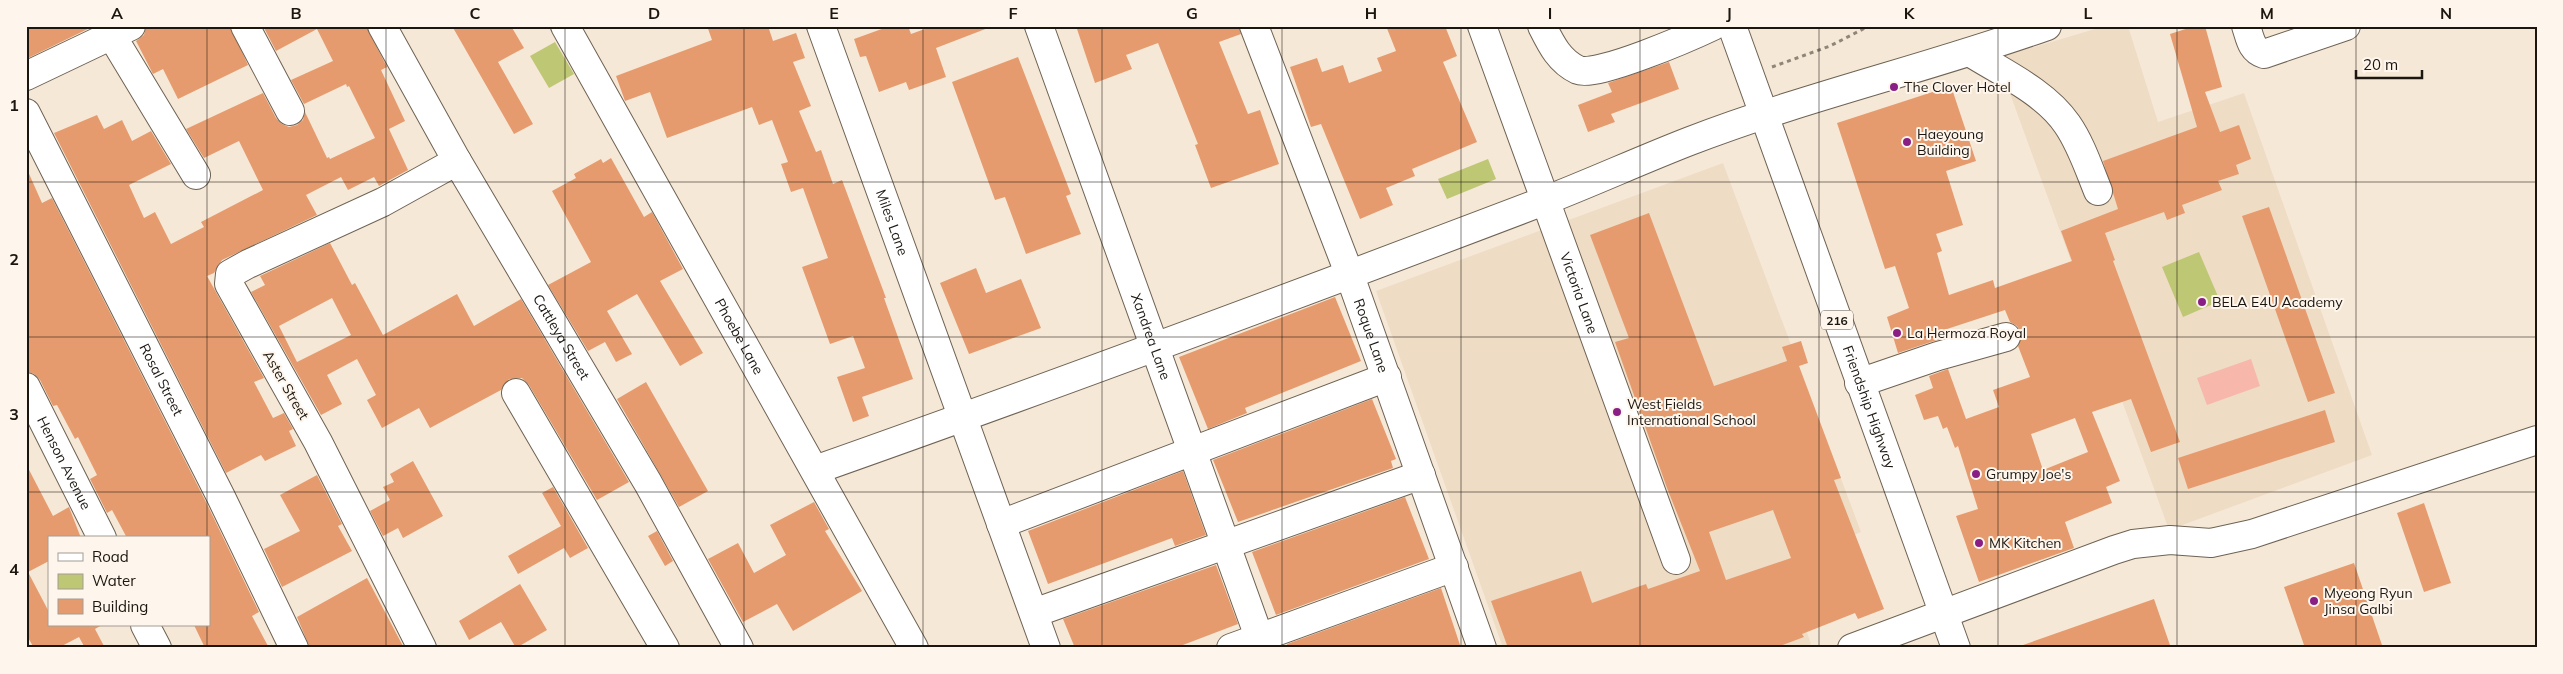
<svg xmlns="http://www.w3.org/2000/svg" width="2563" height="674" font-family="Mulish,sans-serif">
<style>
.built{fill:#efdcc5}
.green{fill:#f7b7ab}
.water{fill:#bec773}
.building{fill:#e69b6e;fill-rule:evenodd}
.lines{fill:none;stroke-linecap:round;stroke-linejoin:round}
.minor-casing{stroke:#6e6253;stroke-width:30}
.major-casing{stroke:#6e6253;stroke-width:30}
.path{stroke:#8f867a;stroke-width:3;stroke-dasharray:4 4;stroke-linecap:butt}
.minor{stroke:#fff;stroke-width:28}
.major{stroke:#fff;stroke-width:28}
.grid{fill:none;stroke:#1b1610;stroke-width:1;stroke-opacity:0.55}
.poi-dot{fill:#891f84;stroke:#fef6ec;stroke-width:2}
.labels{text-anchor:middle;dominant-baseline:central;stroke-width:4;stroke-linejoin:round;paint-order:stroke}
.shield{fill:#fef6ec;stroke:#5f5952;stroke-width:1}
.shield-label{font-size:12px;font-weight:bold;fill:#1b1610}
.poi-label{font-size:14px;fill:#1b1610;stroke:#fef6ec;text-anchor:start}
.street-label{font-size:14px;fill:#1b1610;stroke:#fef6ec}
.neatline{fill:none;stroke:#1b1610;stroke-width:2}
.grid-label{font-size:16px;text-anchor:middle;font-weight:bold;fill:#1b1610}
</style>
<rect width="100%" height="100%" fill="#f6e8d7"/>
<path class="built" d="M2105,26h23l30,96 86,-29 128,362 -203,75 -172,-472z
M1723,163l138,369 -77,32 27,80 -10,4h-298l-127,-357z"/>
<path class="green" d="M2251,359l9,27 -53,19 -10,-27z"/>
<path class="water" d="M555,42l19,32 -25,14 -19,-32z
M1488,159l8,20 -49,20 -9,-20z
M2199,252l21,49 -37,16 -21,-50z"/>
<path class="building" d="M26,26h68l-68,33z
M146,26h84l18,39 -70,34 -15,-30 -10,5 -17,-33 8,-6z
M263,26h103l21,41 -6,3 24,51 -16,8 19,41 -29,16 -5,-9 -26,13 -7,-13 -35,18 11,20 -95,45 -8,13 -7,3 57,102 -10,4 19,36 11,-5 9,16 -4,2 7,15 -31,15 -4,-6 -35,18 -172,-340 43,-18 7,14 18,-9 10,21 19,-10 20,33 -42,21 15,33 11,-6 16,32 33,-17 -3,-5 62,-32 -24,-49 -35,17 -18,-29 77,-36 13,25 6,6 7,3 8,-2 6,-5 2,-8 22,46 2,-1 1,2 45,-21 -26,-52 -2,1 -1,-3 -42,20 -13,-24 42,-19 -16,-32 -41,22z
M452,26h59l13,22 -26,14 35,62 -19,10z
M707,26h61l5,15 23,-8 9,25 -12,4 18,44 -12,5 17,41 5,-2 12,34 9,-4 44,118h-2l29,81 -51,18 7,19 -16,6 -16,-45 28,-9 -12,-32 -23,8 -28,-77 26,-9 -25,-70 -12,4 -10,-28 7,-2 -16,-42 -13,5 -7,-18 -85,31 -17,-46 -25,9 -9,-25 96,-36z
M890,26h18l3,8 22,-8h55v2l-52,20 10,29 -37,13 -3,-8 -27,10 -13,-36 -6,1 -6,-18z
M1076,26h163l2,8 -22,8 29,72 12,-4 19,54 -68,24 -16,-43 3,-1 -40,-101 -32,12 6,14 -37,14z
M1386,26h59l12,30 -14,6 34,80 -65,27 3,7 -29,12 7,17 -33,14 -39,-95 -10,3 -21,-60 27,-9 5,14 21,-7 6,18 33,-12 -5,-13 19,-7z
M2195,26h10l17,61 -17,5 15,40 19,-7 12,34 -15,6 3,9 -21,7 4,9 -40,15 3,8 -18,7 -3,-8 -59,21 10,27 -2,1 67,181 -29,10 -20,-53 -39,13 28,69 -14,6 6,16 -47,19 9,26 -95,34 -23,-66 22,-7 -20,-63 -3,2 -8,-21 -4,2 -5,-13 -14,4 -9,-25 18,-7 -4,-12 19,-7 18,50 33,-12 -6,-17 37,-13 -12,-31 3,-14 -4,-6 -7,-4 -5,-12 -61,20 2,7 -48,16 -11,-36 22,-9 -14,-42 -10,3 -48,-146 114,-37 25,75 -30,10 17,54 -27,9 6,17 -5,2 12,42 44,-15 2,8 77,-27 -11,-30 57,-22 -15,-48 94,-34 -27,-93zM2075,418l13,34 -45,18 -12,-36z
M1018,57l53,137 -5,2 15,38 -55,20 -21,-57 -10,3 -43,-118z
M1669,62l10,27 -68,25 4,8 -27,10 -10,-27 34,-13 -4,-9z
M611,158l33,59 8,-5 31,57 -23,12 43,72 -23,13 -43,-72 -30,17 25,43 -16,8 -11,-20 -17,9 -40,-66 43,-23 -39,-71 24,-13 -2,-4 27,-15 2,4z
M26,167l16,36 10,-5 155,306 52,108 -7,4 17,32h-64l-11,-23h15v-87h-82l-15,-28 -5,3 -17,-34 7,-4 -19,-38 -3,2 -18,-34 -4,1 -13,-26 -6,-6 -8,-3z
M2269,207l66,186 -27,9 -66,-186z
M1649,213l65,173 73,-25 -5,-14 19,-6 7,22 -9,3 42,112 -7,2 50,129 -26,10 -3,-6 -53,21 2,3 -29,11h-267l-17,-47 90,-30 11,32 54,-19 2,5 52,-18 -33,-83 -52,-146 14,-4 -39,-103zM1773,510l18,48 -65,22 -17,-48z
M330,243l22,42 3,-2 28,52 74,-41 17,32 47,-27 108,183 -32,18 -68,-115 -7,-7 -13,1 -8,11 -71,38 -11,-20 -37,20 -15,-28 9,-5 -19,-36 -30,16 15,29 -21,11 -70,-123 14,-7 -5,-9zM332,298l19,37 -54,27 -18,-36z
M976,268l10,25 35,-14 20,49 -72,26 -29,-71z
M1335,297l26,64 -116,47 2,5 -39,16 -29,-72z
M646,382l62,109 -29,16 -62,-108z
M1372,399l24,60 -5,2 2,7 -155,54 -25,-62z
M2325,410l10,32 -147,47 -10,-31z
M413,461l30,55 -40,22 -5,-10 -15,8 -13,-25 20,-11 -7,-13 11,-5 -4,-8z
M26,464l27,52 16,-9 12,31h-32v23l-21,11 21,40v13h53l-7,4 10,19h-20l-6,-11 -21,11h-24l-8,-14z
M1183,471l23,64 -31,11 -3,-8 -124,46 -20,-53z
M317,475l25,49 -4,2 14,25 -70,36 -18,-38 36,-18 -20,-36z
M553,487l35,61 -18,10 -6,-10 -46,26 -10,-18 53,-30 -19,-33z
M1405,497l24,62 -153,56 -24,-63z
M814,502l15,27 -4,2 37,60 -69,40 -16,-27 -34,18 -35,-63 30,-16 16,30 32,-18 -16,-30z
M2424,503l27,80 -27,9 -27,-79z
M657,531l16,30 -8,5 -17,-30z
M2354,563l29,85h-78l-21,-61z
M1216,565l22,59 -63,24h-100l-12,-29z
M367,578l37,70h-94l-13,-31z
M520,584l27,46 -31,18 -15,-26 -32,18 -10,-19z
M1441,588l20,60h-173l-1,-4z
M2154,599l17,49h-147l-1,-3z"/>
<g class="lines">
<g class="minor-casing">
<g id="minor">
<path d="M245,26l45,85"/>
<path id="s1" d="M382,26l75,135 191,322 91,165"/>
<path id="s2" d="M565,26l349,622"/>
<path id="s3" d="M821,26l225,622"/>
<path id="s4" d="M1039,26l224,622"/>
<path id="s5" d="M1254,26l95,247 133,375"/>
<path id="s6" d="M1482,26l194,534"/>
<path d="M1542,26c9,18 17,35 36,44 18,8 114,-34 135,-44"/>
<path d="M2246,26c4,12 5,24 18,28l82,-28"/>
<path d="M112,36l84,139"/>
<path d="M1971,53c32,20 74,39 96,71 14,20 22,45 31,67"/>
<path d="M26,76l105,-50"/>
<path id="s7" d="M26,113l195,384 73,151"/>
<path d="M1859,383l79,-27 68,-19"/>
<path id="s8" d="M26,387l76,151"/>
<path d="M516,393l149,255"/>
<path d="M815,470c244,-86 487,-177 729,-269 49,-19 97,-41 146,-60 117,-45 239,-73 357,-115"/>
<path d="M1001,524l386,-147"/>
<path d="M1034,613l387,-138"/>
<path d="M145,625l12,23"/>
<path d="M422,648l-104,-206 -89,-158 1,-10 18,-10 135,-62 74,-41"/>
<path d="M1231,648l223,-81"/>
<path d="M1852,648l262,-98 19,-6 37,-4 41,3 41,-9 285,-94"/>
</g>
</g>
<g class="major-casing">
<g id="major">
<path id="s9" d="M1732,26l224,622"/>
</g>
</g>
<path class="path" d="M1772,67l58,-21 39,-20"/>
<use href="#minor" class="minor"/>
<use href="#major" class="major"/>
</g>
<path class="grid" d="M207,26v512M386,26v622M565,26v622M744,26v622M923,26v622M1102,26v622M1282,26v622M1461,26v622M1640,26v622M1819,26v622M1998,26v622M2177,26v622M2356,26v622M26,182h2511M26,337h2511M26,492h2511M207,625v23"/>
<g class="poi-dot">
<circle cx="1894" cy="87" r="5"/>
<circle cx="1907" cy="142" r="5"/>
<circle cx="2202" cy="302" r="5"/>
<circle cx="1897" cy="333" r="5"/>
<circle cx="1617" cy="412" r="5"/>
<circle cx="1976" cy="474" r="5"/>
<circle cx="1979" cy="543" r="5"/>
<circle cx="2314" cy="601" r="5"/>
</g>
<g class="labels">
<rect class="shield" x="1821" y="310.5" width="32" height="19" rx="4"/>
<g class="shield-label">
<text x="1837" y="320">216</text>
</g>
<g class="poi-label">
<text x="1904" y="87">The Clover Hotel</text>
<text x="1917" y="134">Haeyoung<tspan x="1917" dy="16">Building</tspan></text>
<text x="2212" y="302">BELA E4U Academy</text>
<text x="1907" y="333">La Hermoza Royal</text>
<text x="1627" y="404">West Fields<tspan x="1627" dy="16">International School</tspan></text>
<text x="1986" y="474">Grumpy Joe's</text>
<text x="1989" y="543">MK Kitchen</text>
<text x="2324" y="593">Myeong Ryun<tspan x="2324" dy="16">Jinsa Galbi</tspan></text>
</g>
<g class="street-label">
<text stroke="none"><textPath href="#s3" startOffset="209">Miles Lane</textPath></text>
<text stroke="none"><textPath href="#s6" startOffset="284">Victoria Lane</textPath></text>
<text stroke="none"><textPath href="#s1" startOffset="359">Cattleya Street</textPath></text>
<text stroke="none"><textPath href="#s5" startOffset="331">Roque Lane</textPath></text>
<text stroke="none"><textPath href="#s2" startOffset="356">Phoebe Lane</textPath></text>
<text stroke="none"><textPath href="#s4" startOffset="330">Xandrea Lane</textPath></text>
<text stroke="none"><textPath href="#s7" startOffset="299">Rosal Street</textPath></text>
<text transform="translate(286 385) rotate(60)">Aster Street</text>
<text stroke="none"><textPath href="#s9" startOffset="405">Friendship Highway</textPath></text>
<text stroke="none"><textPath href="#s8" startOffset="85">Henson Avenue</textPath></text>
</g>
</g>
<rect width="2563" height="674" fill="none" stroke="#fef6ec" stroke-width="55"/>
<rect x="48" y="536" width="162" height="90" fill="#fef6ec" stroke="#a39c94"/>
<rect x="58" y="553" width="25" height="8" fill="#ffffff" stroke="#a39c94"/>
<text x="92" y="562" font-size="15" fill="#1b1610">Road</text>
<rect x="58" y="574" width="25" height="15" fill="#bec773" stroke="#a39c94"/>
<text x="92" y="586" font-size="15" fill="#1b1610">Water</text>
<rect x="58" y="599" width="25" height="15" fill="#e69b6e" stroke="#a39c94"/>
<text x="92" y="612" font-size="15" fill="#1b1610">Building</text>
<path d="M2356 70v8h66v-8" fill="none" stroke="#1b1610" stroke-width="2.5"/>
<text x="2363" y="70" font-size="15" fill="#1b1610" stroke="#fef6ec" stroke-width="4" paint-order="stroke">20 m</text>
<rect x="28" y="28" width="2508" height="618" class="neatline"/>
<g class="grid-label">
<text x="117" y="19">A</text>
<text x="296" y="19">B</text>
<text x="475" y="19">C</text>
<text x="654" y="19">D</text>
<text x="834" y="19">E</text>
<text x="1013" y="19">F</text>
<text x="1192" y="19">G</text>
<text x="1371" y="19">H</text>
<text x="1550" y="19">I</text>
<text x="1729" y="19">J</text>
<text x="1909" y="19">K</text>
<text x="2088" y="19">L</text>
<text x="2267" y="19">M</text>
<text x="2446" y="19">N</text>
<text x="14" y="111">1</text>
<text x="14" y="265">2</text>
<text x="14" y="420">3</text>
<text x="14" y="575">4</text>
</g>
</svg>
